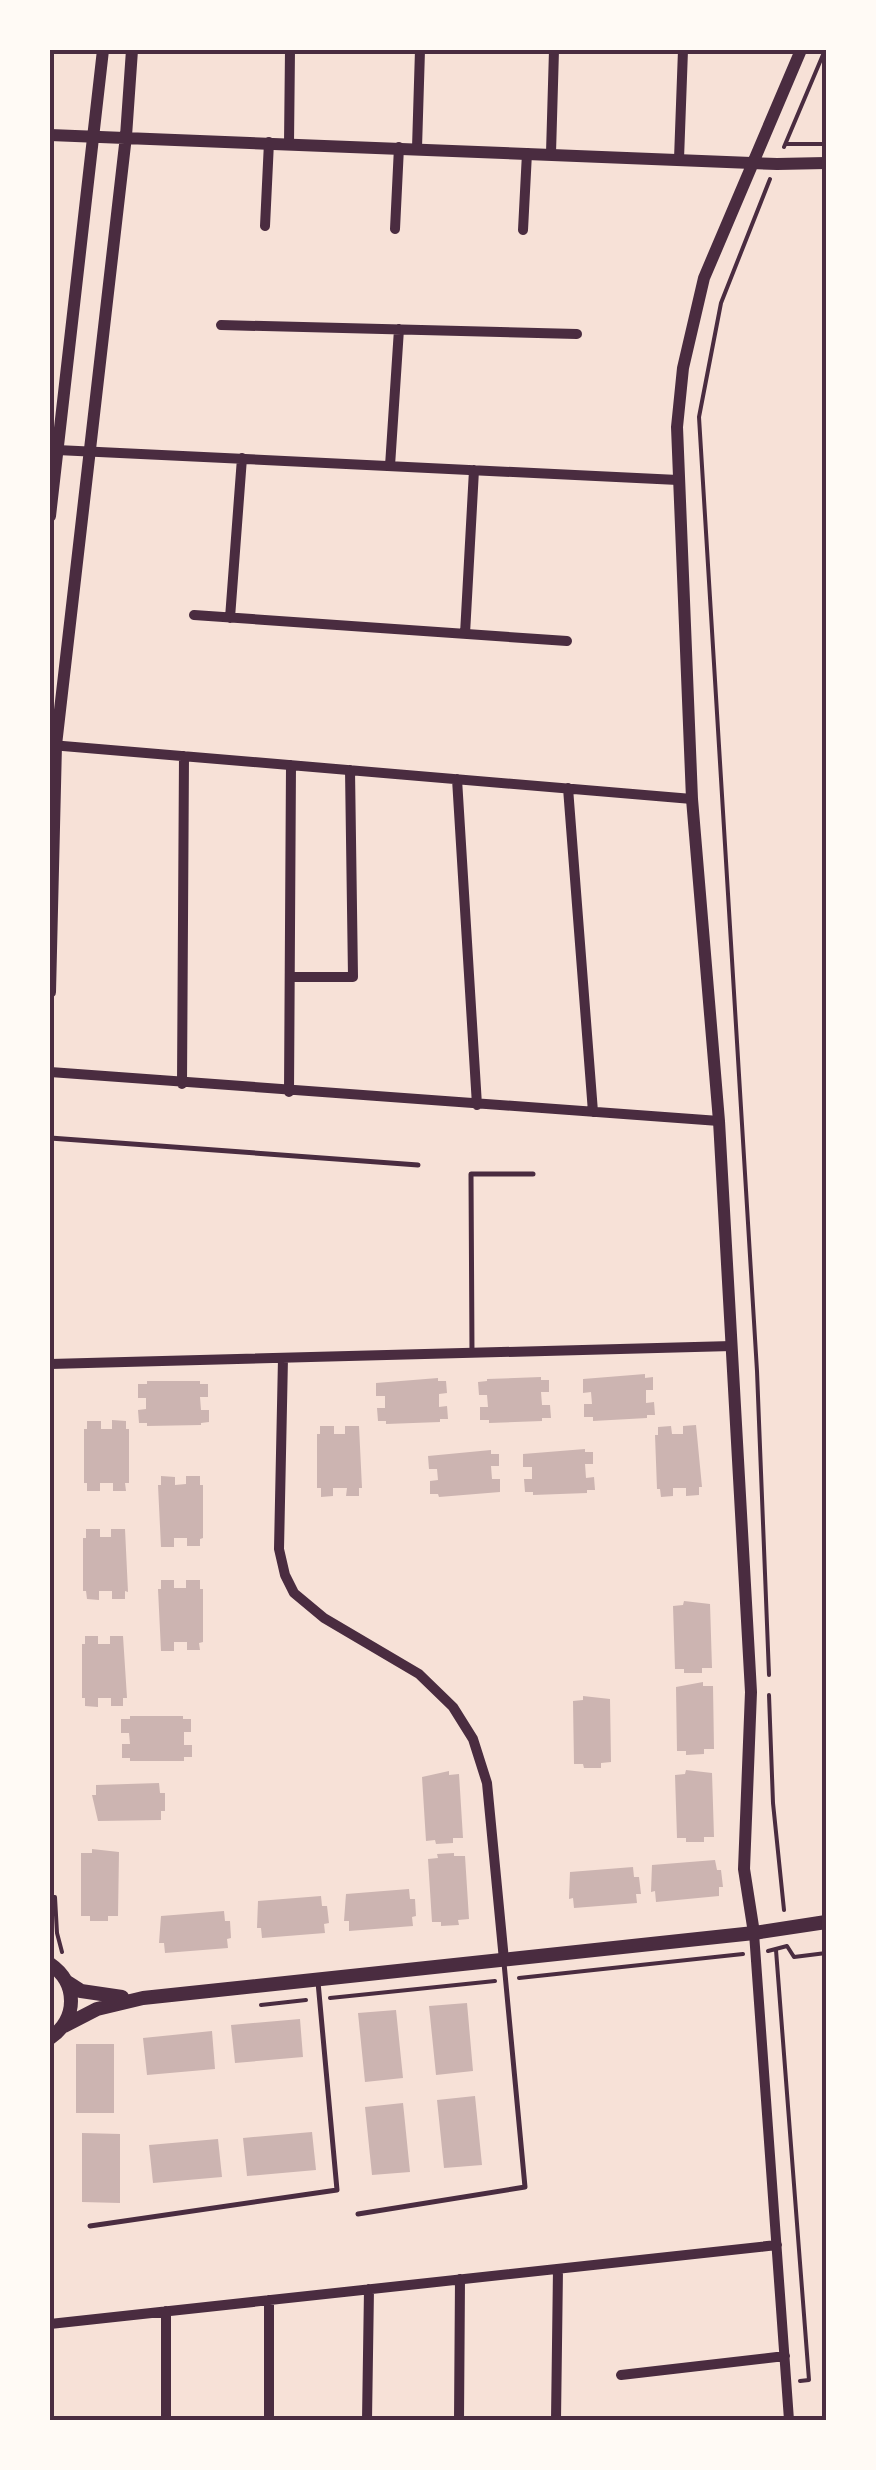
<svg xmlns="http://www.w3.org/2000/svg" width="876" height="2470" font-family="'PT Sans',sans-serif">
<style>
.building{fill:#ccb4b1}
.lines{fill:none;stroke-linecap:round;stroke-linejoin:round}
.path{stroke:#4a2c40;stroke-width:4}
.service{stroke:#4a2c40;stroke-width:5}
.minor{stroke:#4a2c40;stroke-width:10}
.tertiary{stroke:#4a2c40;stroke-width:12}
.secondary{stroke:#4a2c40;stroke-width:14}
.neatline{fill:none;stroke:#4a2c40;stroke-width:4}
</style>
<rect width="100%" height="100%" fill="#f7e1d7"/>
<path class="building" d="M645,1374v4l8,-1v13h-7v13l8,-1 1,13h-8v3l-54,3v-4h-9v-13h8l-1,-12 -8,1v-14z
M541,1377v3h8v12h-8l1,13h8l1,13h-9v3l-53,2v-3h-9v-13h8l-1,-12h-8l-1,-13 9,-1v-2z
M438,1378v3h8l1,12 -8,1v13l8,-1 1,13h-8v3l-54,2v-3h-8l-1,-13h8v-12h-9v-13z
M147,1381h53v3h8v13h-8l1,13h8v12l-8,1v2l-54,1v-3h-8l-1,-13 8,-1v-11h-8v-14h9z
M112,1420l14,1v8h3v54h-4l1,8h-13v-8h-13v8h-13v-8h-3v-54h3v-8h14v8h11z
M696,1425l6,62h-3v8l-13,1v-8h-13v8l-12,1 -1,-8h-3l-2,-54h3v-8l13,-1 1,8h11v-8z
M320,1426h14v8h11v-8h14l3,62h-3v8h-13l1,-8h-14v8l-12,1v-9h-4v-54h3z
M585,1449v3h8v12h-8l1,14 8,-1 1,13h-8v3l-54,2v-3h-8l-1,-13h8v-12h-9v-13z
M491,1450v4h8v12h-8l1,13h8v13l-61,5 -1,-3h-8v-13l8,-1 -1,-11h-8l-1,-13z
M161,1476l14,1v8l11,-1v-8h14v9h3v53l-3,1v7h-13v-8h-13v9h-13l-3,-62h3z
M86,1529h14v8h11v-8h14l3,63 -3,-1v8h-13v-8h-13v9l-12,-1 -1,-8h-3v-53h3z
M161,1580h13v8h12v-8h14v9h3v53l-4,1 1,7h-13v-8h-13v9h-13l-3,-62h3z
M684,1601l26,3 2,64h-10v5h-18v-4h-9l-2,-63 10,-1z
M85,1636h13v8h12v-8h13l4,62h-4v8h-12v-8h-13v9l-13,-1v-8h-3v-54h3z
M703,1682v4h10l1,63h-10v5l-18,1v-4h-9l-1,-64z
M583,1696l27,3 1,63 -10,1v5h-17l-1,-4h-9l-1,-63 10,-1z
M130,1716h53v3h8v13h-7v13h8v12h-8v4h-54v-3h-8v-14h8l-1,-11h-8v-14h9z
M686,1770l26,3 2,64h-10v5h-18v-4h-9l-2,-63 10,-1z
M449,1771v4l10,-1 4,64h-10v5l-17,1 -1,-4 -9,1 -4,-64z
M159,1783l1,10h5v18h-4v9l-63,1 -6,-26h4v-10z
M92,1849l27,3 -1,64h-10v5h-18v-5h-9v-63h11z
M454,1853v3h11l4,63 -11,1 1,5 -18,1v-4h-9l-4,-63 10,-1 -1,-4z
M715,1860l2,10h4l2,17h-4v9l-63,6 -1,-11 -4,1 1,-27z
M633,1867l1,10h5l2,17h-5l1,9 -63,5 -1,-10 -4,1 1,-27z
M409,1889l1,10h5l1,17 -4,1 1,9 -64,5v-10h-5l2,-27z
M321,1896l1,10h5l2,17 -5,1 1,9 -63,5 -1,-10h-4l1,-27z
M224,1911l1,10h5l1,17 -4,1 1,9 -63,5 -1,-10h-5l2,-27z
M467,2003l6,68 -37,4 -7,-69z
M396,2010l7,68 -38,4 -7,-69z
M300,2019l3,38 -68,6 -4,-38z
M212,2031l3,38 -68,6 -4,-37z
M76,2044h38v69h-38z
M475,2096l7,69 -38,3 -7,-68z
M403,2103l7,69 -38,3 -7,-68z
M312,2132l4,38 -69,6 -4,-38z
M82,2133l38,1v69l-38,-1z
M218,2139l4,38 -69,6 -4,-38z"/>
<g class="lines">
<path class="path" d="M786,144h40
M784,147l41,-97
M769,1675l-12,-304 -58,-954 22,-114 49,-124
M769,1695l4,108 11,107
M50,1897h5l2,36 5,19
M776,1950l33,430 -9,1
M768,1951l19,-5 7,11 32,-4
M519,1978l224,-24
M330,1998l165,-17
M261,2005l45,-5"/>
<path class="service" d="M50,1138l368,27
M472,1353l-1,-179h62
M358,2214l167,-27 -21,-224
M90,2226l247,-36 -19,-208"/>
<path class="minor" d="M289,143l1,-93
M417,148l3,-98
M551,153l3,-103
M679,159l4,-109
M265,226l4,-84
M395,229l4,-82
M523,230l4,-77
M221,325l356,9
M57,450l621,30
M390,466l9,-137
M194,615l373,26
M230,618l12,-160
M465,634l9,-164
M51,745l641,54
M457,779l20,326
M568,788l25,324
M290,977h63l-3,-207
M50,1072l669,49
M182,1084l2,-328
M289,1092l2,-327
M283,1358l-4,191 6,26 9,18 30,25 95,56 34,33 20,32 14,44 17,177
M50,1364l682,-18
M754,1933l35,487
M50,2324l727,-79
M621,2375l164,-19
M166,2420v-109
M269,2420v-120
M367,2420l2,-131
M459,2420l1,-141
M556,2420l2,-151"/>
<path class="tertiary" d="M50,135l727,29 49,-1
M50,516l53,-466
M50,992l6,-247 70,-609 6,-86
M754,1933l-10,-64 7,-177 -32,-571 -27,-322 -15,-372 6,-59 21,-90 97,-228"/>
<path class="secondary" d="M50,1964c28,19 28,55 0,74
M67,1982l14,9 41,6
M64,2026l33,-17 46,-11 611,-65 72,-11"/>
</g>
<rect width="876" height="2470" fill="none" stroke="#fffaf5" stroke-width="105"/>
<rect x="52" y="52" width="772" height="2366" class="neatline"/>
</svg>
